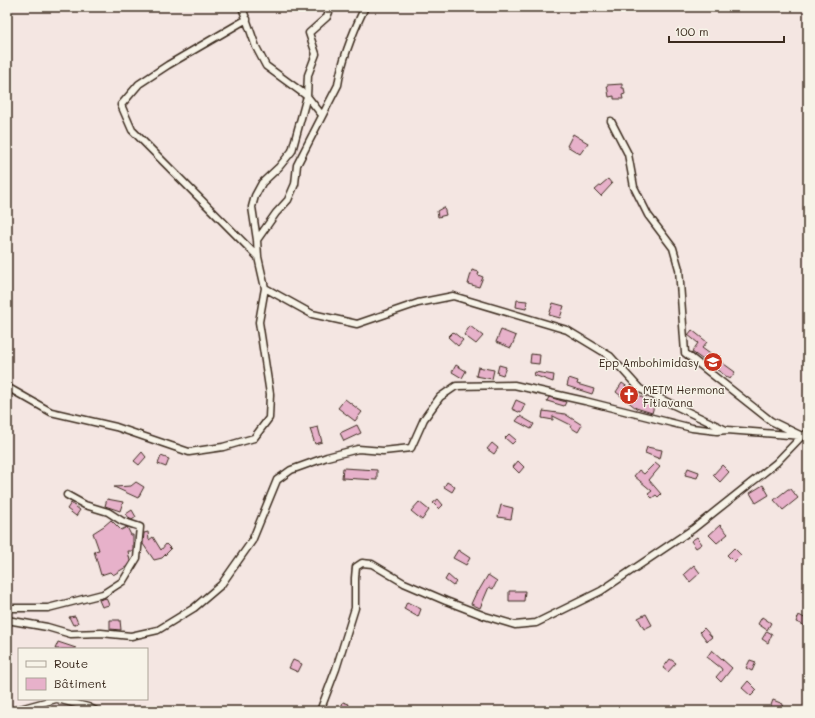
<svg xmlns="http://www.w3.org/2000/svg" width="815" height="718" font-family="Mali,sans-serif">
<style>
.building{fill:#e7b1ca;stroke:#3b2a1e}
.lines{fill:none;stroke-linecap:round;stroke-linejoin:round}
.street-casing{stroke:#3b2a1e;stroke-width:9}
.street{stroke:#f7f3e8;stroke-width:6}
.labels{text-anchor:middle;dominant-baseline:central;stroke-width:3;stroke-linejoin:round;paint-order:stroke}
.poi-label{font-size:11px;fill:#3b2a1e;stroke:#f7f3e8;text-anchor:end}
</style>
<rect width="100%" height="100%" fill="#f4e6e2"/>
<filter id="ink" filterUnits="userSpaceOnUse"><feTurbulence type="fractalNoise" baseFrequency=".025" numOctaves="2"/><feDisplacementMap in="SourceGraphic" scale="8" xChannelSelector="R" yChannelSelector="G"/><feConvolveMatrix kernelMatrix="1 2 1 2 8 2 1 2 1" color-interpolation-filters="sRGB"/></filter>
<g filter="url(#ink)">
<path class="building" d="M622,84v4h2l1,6 -3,1 1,4h-9v-3l-5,1 -2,-12z
M573,134l15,9 -8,11 -13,-8z
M608,179l4,5 -11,12 -6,-6z
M444,207l2,8 -8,2 -1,-6z
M472,270l7,2 -1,3 5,2 -4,10 -11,-3z
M517,300l10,1 -1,8 -10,-2z
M553,303l11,3 -4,12 -11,-3z
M470,326l13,10 -7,8 -12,-9z
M501,330l15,6 -5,12 -15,-6z
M692,330l15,12 -5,6 33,24 -5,7 -38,-27 6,-9 -10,-8z
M453,332l10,8 -5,6 -10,-9z
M531,354l9,1 -1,9 -9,-1z
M456,365l10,6 -4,7 -10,-6z
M499,365l7,2 -3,8 -6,-2z
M478,367l16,3 -2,9 -16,-3z
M535,372l19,3 -1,7 -19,-7z
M569,378l9,3 -1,3 17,5 -2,5 -25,-8z
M622,383l25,18 8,2 -3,10 -16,-5 -20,-16z
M549,397l17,5 -2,4 -17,-5z
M345,399l17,13 -7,9 -17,-13z
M516,400l9,4 -4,9 -9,-4z
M543,411l22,3 17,11 -4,7 -8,-5 1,-2 -18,-9v4l-11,-2z
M520,416l14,8 -3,5 -15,-8z
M357,425l4,8 -17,8 -4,-8z
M318,427l4,15 -7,2 -5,-15z
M509,434l7,6 -4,4 -7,-6z
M492,443l6,5 -4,6 -7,-5z
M647,447l15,3 -2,9 -15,-6z
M142,452l4,5 -7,8 -5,-4z
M161,456l8,3 -3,8 -8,-3z
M518,461l6,6 -5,6 -6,-6z
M655,463l5,4 -11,13 12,14 -3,3 -2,-2 -4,3 -4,-4 4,-3 -18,-15 5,-6 5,4z
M722,465l7,7 -9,10 -7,-7z
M343,468l34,2v10l-35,-2z
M688,468l11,4 -2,6 -12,-3z
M136,482l8,5 -6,11 -24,-11 17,-1z
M447,482l8,5 -3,5 -8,-5z
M763,485l6,10 -13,8 -6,-10z
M788,489h3l7,9 -15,12 -9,-10z
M107,499l16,3 -3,9 -15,-5z
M438,499l5,6 -4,4 -6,-6z
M419,502l10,8 -7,10 -11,-9z
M71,503l9,7 -4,6 -9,-7z
M501,505l12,3 -2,11 -13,-2z
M132,510l4,7 -4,3 -2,-1 -4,-5z
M111,520l10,10 6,-3 4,8h2v16h-5l2,10 -4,6 -13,8 -3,-3 -9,3 -7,-24 5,-1 -6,-17 11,-7z
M720,525l8,9 -11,9 -8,-8z
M148,532l1,8 4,-3 8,13 5,-6 5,5 -9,9 -8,2 -11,-16 1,-11z
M697,537l5,7 -6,4 -5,-7z
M734,548l7,7 -7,7 -7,-7z
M458,550l12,8 -4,7 -13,-7z
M694,565l6,8 -10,9 -6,-8z
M448,575l8,7 -3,4 -8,-6z
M488,575l9,6 -4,8 -4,-2 -9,21 -9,-4 6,-13 1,1z
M509,591h16l-1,10h-15z
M106,598l3,7 -7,2 -3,-7z
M407,602l14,7 -3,8 -14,-8z
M646,614l6,11 -8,4 -6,-11z
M799,615l9,5v7l-12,-5z
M75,616l3,7 -5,2 -4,-8z
M762,617l9,6 -4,7 -9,-6z
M110,620h10l1,10 -11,-1z
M704,628l8,9 -5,4 -7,-9z
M767,631l5,3 -4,9 -6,-4z
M58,642l18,6v1h-21z
M712,650l20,18 -11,14 -5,-5 6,-7 -1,-2 -14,-11z
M670,659l6,4 -8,9 -5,-4z
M293,660l9,4 -4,8 -9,-4z
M750,660l6,2 -4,9 -6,-3z
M748,681l9,9 -6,6 -9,-8z
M773,700l10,4 -3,7 -10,-3z
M343,702l6,2 -2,7h-7z"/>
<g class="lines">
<g class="street-casing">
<path id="street" d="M242,7l14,40 10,19 41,30 15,19
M331,7l-4,10 -18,16 7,21 -8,21 -1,21 -15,55 -13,16 -17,16 -7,13 -3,11 5,33 1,17 7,31 47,26 45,10 61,-21 35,-7 114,34 43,26 30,33 86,41
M247,19l-79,46 -29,19 -18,21 11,25 126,127
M257,240l19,-27 12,-13 7,-16 2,-19 41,-80c4,-27 15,-53 27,-78
M7,387l44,25 65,15 73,25 34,-5 31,-9 15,-20 1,-24 -11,-72 6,-34
M7,608h41l55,-14 20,-13 14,-23 3,-31 -18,-6 -14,-9 -23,-7 -18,-10
M7,620l40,7 24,7 30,-1 30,3 27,-6 36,-22 27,-23 31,-44 25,-61 14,-10 36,-13 31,-8 25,2 28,-3 13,-29 16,-22 16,-11 58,-1 71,16 107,27 25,3 10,-1 75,6 -31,-15 -86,-68 -6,-84 -6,-21 -25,-33 -14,-28 -6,-33 -17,-33
M57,699l31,8 8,4
M13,711l43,-12
M320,711l16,-42 19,-61v-30l1,-11 6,-4 10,1 32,19 42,18 39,15 30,9 21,-2 65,-32 92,-62 83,-66 26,-27 6,-3"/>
</g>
<use href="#street" class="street"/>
</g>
</g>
<defs>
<g id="school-disc" transform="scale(1)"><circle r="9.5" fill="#c8321e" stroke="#f7f3e8"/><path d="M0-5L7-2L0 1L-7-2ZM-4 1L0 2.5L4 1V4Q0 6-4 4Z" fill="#fff"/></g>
<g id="church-disc" transform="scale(1)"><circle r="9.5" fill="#c8321e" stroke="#f7f3e8"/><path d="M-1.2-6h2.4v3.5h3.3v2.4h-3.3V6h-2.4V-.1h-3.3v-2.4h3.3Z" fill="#fff"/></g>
</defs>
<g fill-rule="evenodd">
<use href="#school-disc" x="713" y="362"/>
<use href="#church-disc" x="629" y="395"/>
</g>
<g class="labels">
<g class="poi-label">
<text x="699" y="362">Epp Ambohimidasy</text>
<text x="643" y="389" text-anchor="start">METM Hermona<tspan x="643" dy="13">Fitiavana</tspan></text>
</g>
</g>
<rect width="815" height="718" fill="none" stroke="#f7f3e8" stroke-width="24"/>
<rect x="12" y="12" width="791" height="694" fill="none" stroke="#3b2a1e" stroke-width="1.5" filter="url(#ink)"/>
<rect x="18" y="648" width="130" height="52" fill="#f7f3e8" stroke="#aca397"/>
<rect x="26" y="661" width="20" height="6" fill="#f7f3e8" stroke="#aca397"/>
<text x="54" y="668" font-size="12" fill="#3b2a1e">Route</text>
<rect x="26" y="678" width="20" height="12" fill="#e7b1ca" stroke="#aca397"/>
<text x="54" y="688" font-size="12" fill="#3b2a1e">Bâtiment</text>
<path d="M669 36v6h115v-6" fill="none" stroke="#3b2a1e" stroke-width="2"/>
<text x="675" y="36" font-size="12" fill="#3b2a1e" stroke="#f7f3e8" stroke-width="3" paint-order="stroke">100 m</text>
</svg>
